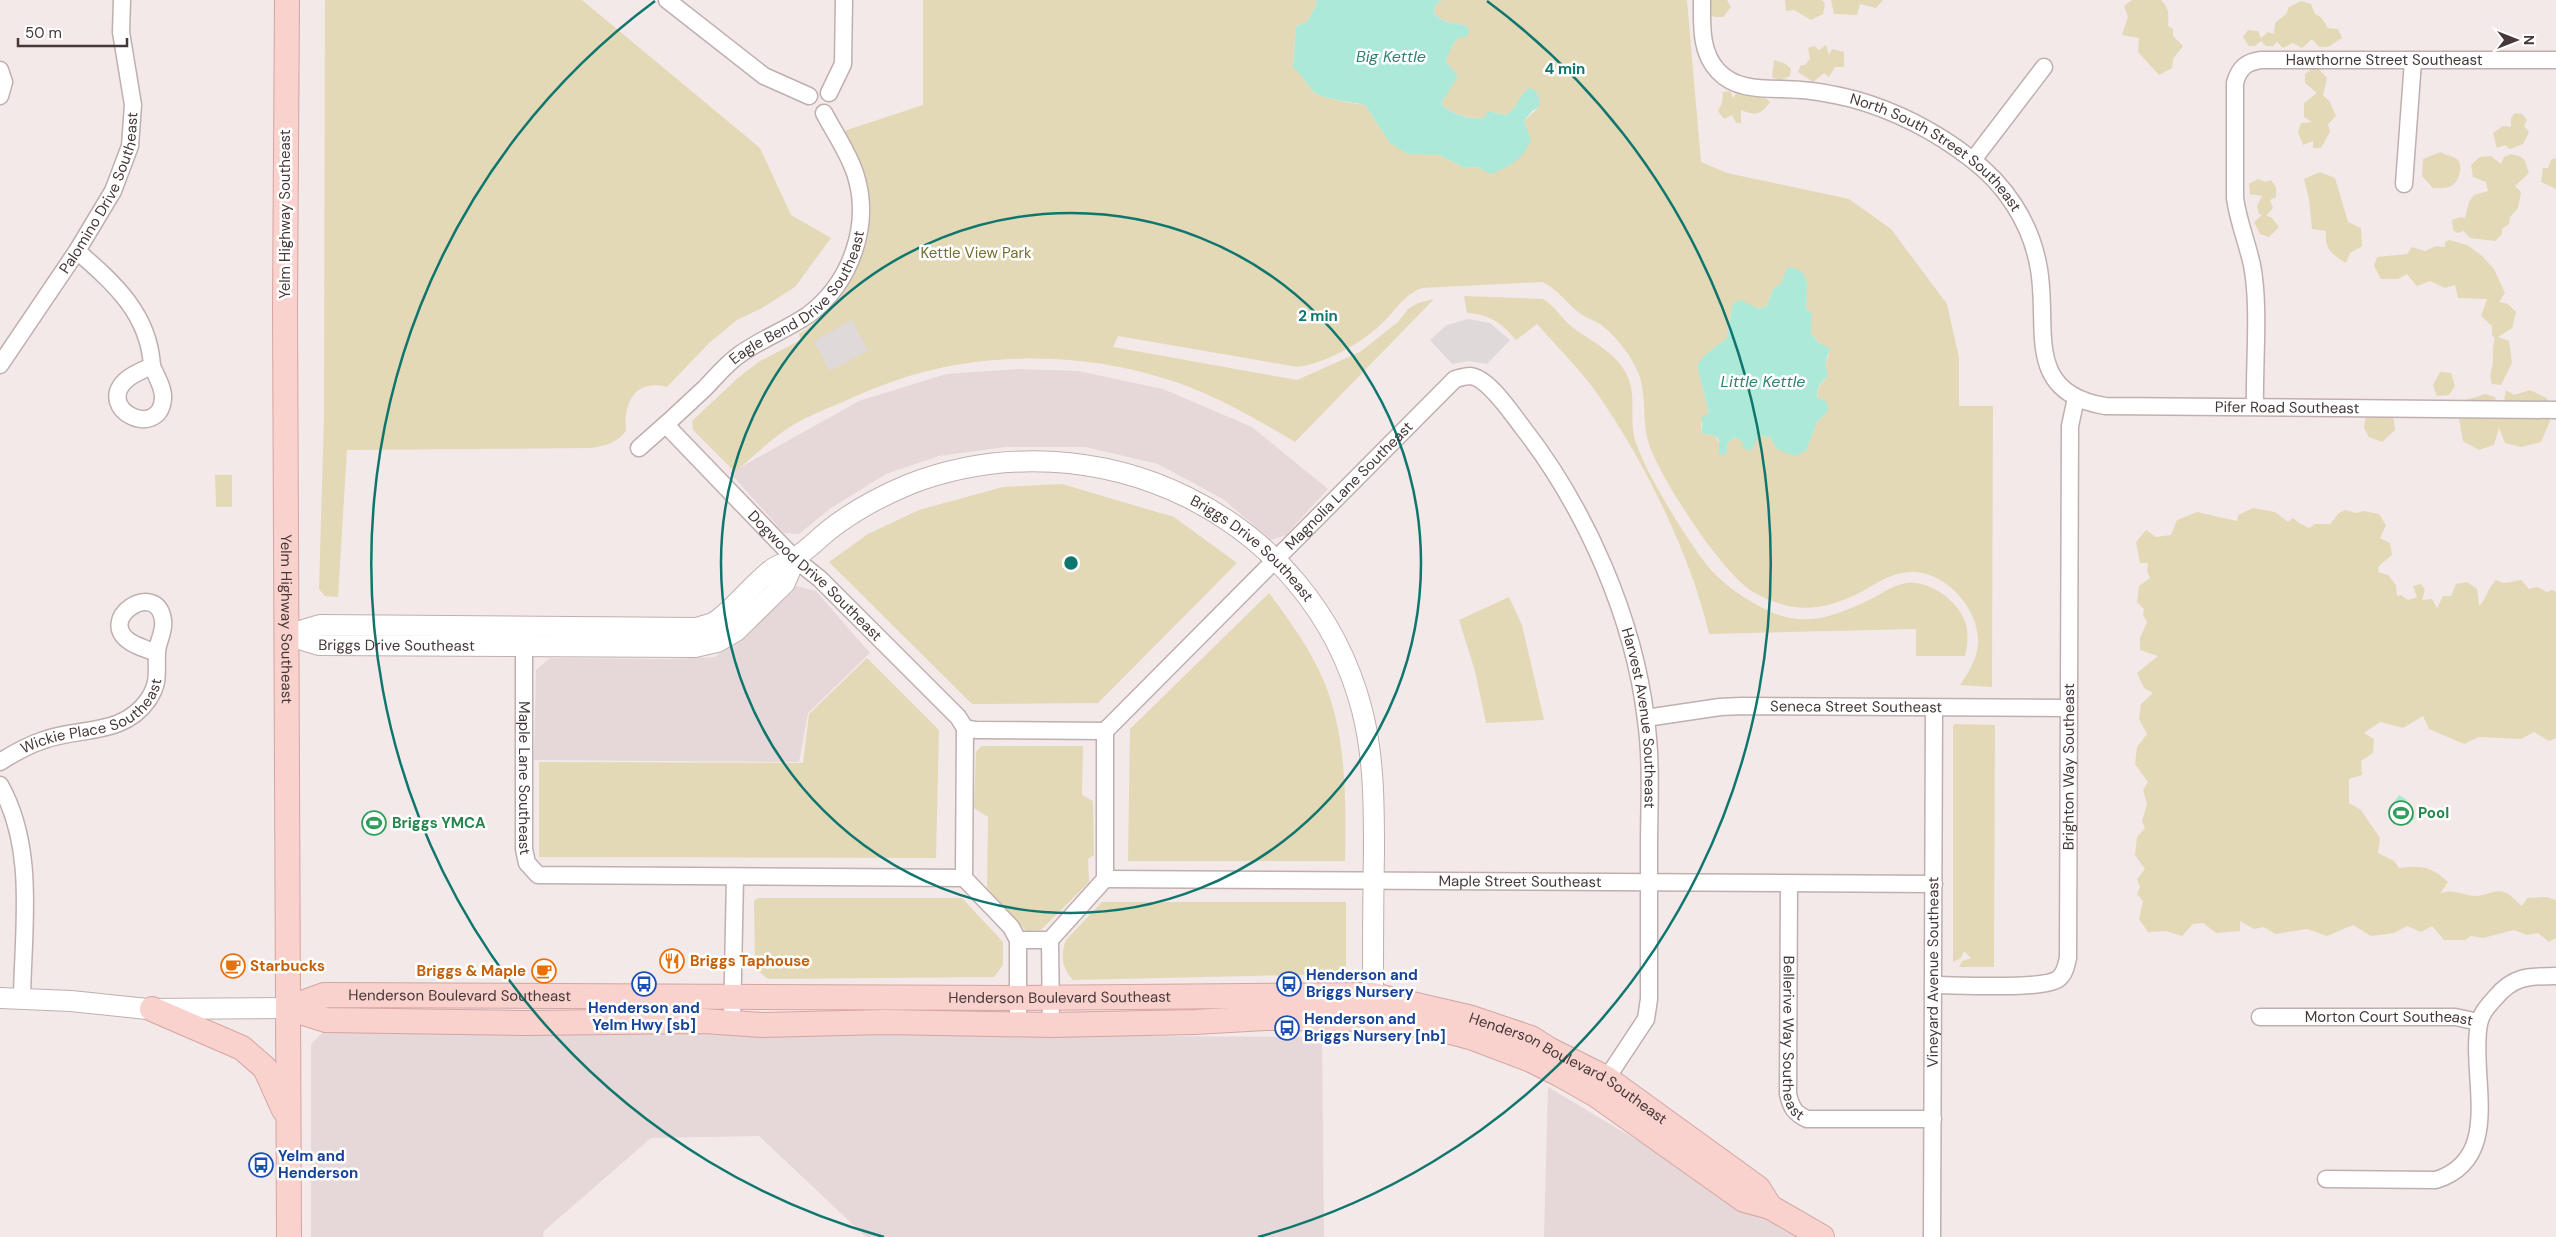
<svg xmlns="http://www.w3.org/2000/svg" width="2556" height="1237" viewBox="0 0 2556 1237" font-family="'DM Sans',sans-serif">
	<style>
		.residential { fill: #e6d8d8 }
		.green { fill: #e3d9b6; fill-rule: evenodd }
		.parking { fill: #dfd9d9 }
		.water { fill: #ace9d9 }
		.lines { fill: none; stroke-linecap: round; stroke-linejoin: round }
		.minor-casing { stroke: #c0afaf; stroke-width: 19 }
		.tertiary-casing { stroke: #c0afaf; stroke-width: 22 }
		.secondary-casing { stroke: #d4a5a2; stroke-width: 26 }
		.minor { stroke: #fff; stroke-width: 16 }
		.tertiary { stroke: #fff; stroke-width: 20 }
		.secondary { stroke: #f9d1cd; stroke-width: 24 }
		.ring { fill: none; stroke: #0f766e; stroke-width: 2.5 }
		.labels { text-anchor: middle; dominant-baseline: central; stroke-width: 5; stroke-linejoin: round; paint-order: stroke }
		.street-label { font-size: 15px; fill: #463839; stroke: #fff }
		.park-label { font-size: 15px; fill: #726f31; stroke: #fff }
		.leisure-label { font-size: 15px; font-weight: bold; fill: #27864d; stroke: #fff; text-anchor: start }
		.food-label { font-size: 15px; font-weight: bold; fill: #c56008; stroke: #fff; text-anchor: start }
		.transit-label { font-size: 15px; font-weight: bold; fill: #164399; stroke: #fff; text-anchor: start }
		.water-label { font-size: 16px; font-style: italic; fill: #31826e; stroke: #fff }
		.centre { fill: #0f766e; stroke: #fff; stroke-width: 2.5 }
		.ring-label { font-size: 15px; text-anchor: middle; font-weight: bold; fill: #0f766e; stroke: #fff; stroke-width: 5; stroke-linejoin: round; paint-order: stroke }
	</style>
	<rect width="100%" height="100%" fill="#f3e9e9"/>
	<g class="residential">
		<path d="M1018,369L1078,371L1163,389L1252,427L1328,489L1286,535L1271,540L1223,499L1158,464L1085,447H1005L939,456L886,474L831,508L799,534L784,533L730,473L859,401L946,374Z"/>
		<path d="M797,586L816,591L870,653L808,713L799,762L534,760L536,670L550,658L670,659L715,657L760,622Z"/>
		<path d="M324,1031L1322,1037L1324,1237H866L759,1136L651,1138L544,1231L543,1237H311V1044Z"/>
		<path d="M1548,1087L1799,1237H1544Z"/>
	</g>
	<g class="green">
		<path d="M325,0H582L760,148L791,215L831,238L795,287L762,308L737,320L709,343L667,387C635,378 623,403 626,431C617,443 606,445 592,448L347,450L338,597L325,596L319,589L324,415Z"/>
		<path d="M923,0H1316L1317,3L1307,22L1296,26L1293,66C1301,74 1306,83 1313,91C1320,99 1352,103 1365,105L1390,143L1439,155L1465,168L1477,167L1491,173L1527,129L1524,121L1539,107L1522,94L1517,108L1506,115L1489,111L1485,118C1469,120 1453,114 1441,104L1449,90L1451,68L1446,62L1449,51L1467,26L1444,21L1434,14L1435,5L1442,0H1687L1701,162L1727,173L1849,199L1891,229L1947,304L1959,358V406H1993L1992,687L1960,685C1968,673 1977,660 1978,644C1980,611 1948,573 1914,572C1892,571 1877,584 1859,593C1822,612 1791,613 1755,593C1724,577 1660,478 1649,444C1641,420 1648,394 1637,370C1630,354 1614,334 1600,324C1592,319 1583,317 1577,311C1563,299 1559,291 1543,282L1422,288C1401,296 1394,314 1377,328C1356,346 1325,363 1298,367L1118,336L1113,347L1297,380L1360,352L1398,322L1408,309L1418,303L1434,299L1295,442C1253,417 1212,393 1166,379C1091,355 1004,352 927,371C899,378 871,389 845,401C823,410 800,419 781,433C765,445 750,459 735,472L693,430L692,421L739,377L760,361L801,340L799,334C850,306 884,234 865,176C860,161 851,146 844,131L923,105ZM1781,285L1806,298V309L1811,313V333L1829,354L1825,364L1828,376C1812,391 1817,397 1824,415L1817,422L1806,451L1777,449L1770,437L1759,436L1743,441L1734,437L1728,443L1726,454L1715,436L1702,433L1701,423L1709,413L1697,366L1727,338L1731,313L1741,301L1759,309L1767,306L1774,287Z"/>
		<path d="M1710,0H1727L1731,7L1723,17H1714L1708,13Z"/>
		<path d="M1785,0H1822L1825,4L1823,14L1811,20L1794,10L1786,11Z"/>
		<path d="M1831,0H1883L1876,8L1860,4L1857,15L1834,14Z"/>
		<path d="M2132,0H2161C2169,7 2169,15 2168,26L2173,29V36L2183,46L2173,59L2172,68L2159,75L2138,52L2139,38L2122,35L2128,17L2124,6Z"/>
		<path d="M2301,1L2311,4L2315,14L2321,17L2328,28L2338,29L2342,38L2328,47H2319L2312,39L2302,48L2293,43L2283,48L2277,42L2273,46H2266L2261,41L2255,46H2249L2243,37L2248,30L2258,31L2261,38L2268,32L2274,34L2275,23L2286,14L2289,7Z"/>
		<path d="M1826,45L1829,55L1832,49L1844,52V67H1835L1829,77L1824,73L1813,82L1798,72L1801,65H1805L1810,59L1808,48L1814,46L1819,50Z"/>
		<path d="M1774,60L1786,64L1791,69L1790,76L1780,81L1772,77Z"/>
		<path d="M2316,66L2327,78L2323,95L2330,102L2336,116L2328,124L2330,132L2321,148H2313V141L2303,145L2298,132L2301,123L2312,122L2304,117V103L2317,93L2305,83V74Z"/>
		<path d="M1739,90L1764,96L1770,102C1761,115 1755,116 1741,110V123H1736L1732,115L1724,119L1718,111L1722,103L1723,92L1730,91L1733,98Z"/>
		<path d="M2515,113L2522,114L2527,120L2524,126L2529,132L2523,144L2510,149L2505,145L2497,148L2493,133L2503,126L2511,127V118Z"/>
		<path d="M2440,152C2445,155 2454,156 2458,160C2463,167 2459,180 2453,185C2447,189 2440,188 2433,188L2422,176L2423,159Z"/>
		<path d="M2511,154C2528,158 2524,160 2529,173L2515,186L2521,192L2518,208L2510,217L2509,224L2502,229V234L2495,241L2470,238L2464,231L2457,233L2453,230L2452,220L2460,217L2465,218L2469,202L2474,195L2488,191L2486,182L2473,177L2471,165L2480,157L2491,156L2501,164L2504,157Z"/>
		<path d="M2556,158V189L2541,182L2543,168H2548L2551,160Z"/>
		<path d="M2320,172L2335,178L2348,222L2361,228L2362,246L2350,253L2346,263C2332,255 2324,248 2326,231L2312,229L2309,199L2304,179Z"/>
		<path d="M2258,179L2265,182L2271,180L2276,187V197L2270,200L2273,208L2266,216L2271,217L2279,227L2269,237L2260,234L2254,222L2262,215L2259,214L2257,206L2262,196L2250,194L2249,184Z"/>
		<path d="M2449,240L2467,245L2481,255L2494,269L2505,293L2499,302L2508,304L2516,312L2512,328L2498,337L2509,341L2512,363L2501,385L2492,384C2488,373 2493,370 2493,359C2493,351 2492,347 2495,339L2492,335V326L2481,316L2487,299L2458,298L2455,285L2445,288L2430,281L2417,286L2407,274L2398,279H2381L2374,266L2377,257L2407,254L2412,247L2425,251L2436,246L2445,247V242Z"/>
		<path d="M1464,296L1543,299C1555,306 1561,318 1572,327C1592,342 1614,351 1626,373C1638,395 1628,421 1636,443C1648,477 1684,535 1706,564C1719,581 1740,596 1759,606C1801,630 1832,618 1873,598C1884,592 1894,585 1907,583C1928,580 1956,599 1964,619C1969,630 1968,644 1965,656H1916V629L1709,634C1692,558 1645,463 1601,399C1583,372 1558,348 1537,324L1516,340C1501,323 1490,314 1467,313Z"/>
		<path d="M2440,372L2451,373L2455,386L2449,395L2437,396L2433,385Z"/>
		<path d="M2506,390L2514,395L2530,390L2547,398L2550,421L2541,442L2521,447L2505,443L2499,428L2494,445L2479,450L2463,441L2459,419L2463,401L2485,394L2495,397L2501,416Z"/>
		<path d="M2393,414L2395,430L2382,442L2369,437L2364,428L2366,415Z"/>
		<path d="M215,475H232V507H216Z"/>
		<path d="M1062,484L1174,517L1237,563L1098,703L972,704L829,562L868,534L919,510L1003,487Z"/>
		<path d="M2253,508L2275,512L2288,522L2293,518L2299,523L2309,528L2315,524H2330L2339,513L2345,510L2356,513L2364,511L2379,514L2386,525L2380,538L2390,543L2392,555L2379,566L2378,572L2388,575L2396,585L2397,596L2401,595L2408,600L2417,597L2413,586L2421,584L2425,590L2422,600L2432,599L2437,608L2443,596H2451L2456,584L2467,582L2477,589L2479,606C2487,599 2486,590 2496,580L2504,583L2521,580L2529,589L2537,587L2547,592L2552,590L2556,592V738L2549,741L2534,732L2521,739L2479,737L2464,744L2429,729L2423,716L2403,728L2380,722L2364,733L2374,739L2373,753L2361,761L2362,775L2349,779V803L2361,810L2380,838L2378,853L2394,861L2399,868C2421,865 2431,866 2448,882L2440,894C2450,888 2463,895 2474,896C2484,897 2493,889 2504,892C2510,894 2517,902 2522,906L2527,898L2547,897L2556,900V938L2549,942L2538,933L2527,935L2514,930L2483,938L2471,936L2465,940H2444L2432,926L2421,932L2407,926L2394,933L2371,936L2353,925L2327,936L2307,929L2275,934L2264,927L2254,929L2240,921V931L2216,933L2203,923L2193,924L2182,936L2166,931L2148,932L2139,919L2143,901L2137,894L2140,887L2137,879L2145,869L2135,855L2137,837L2145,828L2142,821L2147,804L2143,790L2148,782L2135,764L2137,747L2147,734L2139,719L2141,704L2153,693L2144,688L2137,673L2158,656L2140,650V638L2147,622L2143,615L2144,609L2137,602L2139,586L2150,578L2147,571L2148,563H2140L2136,542L2146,530L2156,537L2171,535L2177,520L2197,512L2237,521L2238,515Z"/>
		<path d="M1269,593C1290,621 1311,650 1325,684C1347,739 1346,802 1345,861H1128L1130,729Z"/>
		<path d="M1509,597L1522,625L1544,720L1486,723L1475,671L1459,620Z"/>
		<path d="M867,658L939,730L936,858L539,857V762L803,763L809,714Z"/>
		<path d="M1955,724L1995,725L1994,967H1959L1962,961L1971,958L1964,951L1961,958L1953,962V726Z"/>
		<path d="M981,746H1083L1082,795L1093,801L1094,855L1088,859L1089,882L1041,930L1026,931L987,888L988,817L974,808L976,752Z"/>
		<path d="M758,898H962L1003,942V965L994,977L768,979L755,968L754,901Z"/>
		<path d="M1102,902H1346V967L1340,974L1073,980C1062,968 1060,956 1066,940Z"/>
	</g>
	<g class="parking">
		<path d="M1468,319L1490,323L1510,340L1487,364L1469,361L1452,364L1430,340L1447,325Z"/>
		<path d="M852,320L868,351L830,371L814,341Z"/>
	</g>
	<g class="water">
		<path d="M1316,0H1442L1435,5L1434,14L1444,21L1467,26L1469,31L1467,37H1460C1452,44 1449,52 1446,62L1458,76L1441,104C1452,114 1469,120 1484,118L1488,111L1506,115C1521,105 1516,98 1529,88L1536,91L1539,98V107L1532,111L1524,121L1531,140C1522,160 1511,166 1491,174L1477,167L1465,168L1439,155L1408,154L1390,143L1365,105C1352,102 1320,99 1313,91C1306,83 1301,74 1293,67L1296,26L1307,22L1317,3Z"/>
		<path d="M1787,268H1795L1803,273L1807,283L1806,309L1812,313L1811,333L1819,343L1830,348L1825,364L1828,376C1820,383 1817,387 1817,397L1827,402L1828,411L1817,422L1806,451L1795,456L1777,449L1770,437L1759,436L1751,451L1743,448L1742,441L1734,437L1728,443L1726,454L1719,455V440L1715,436L1702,433V417L1709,413L1697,366L1704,356L1727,338L1733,303L1741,300L1759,309L1767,306L1774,287L1781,284Z"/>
		<path d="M2399,795L2407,800L2406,808L2415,818L2408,825H2405L2388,810Z"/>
	</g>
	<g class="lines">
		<g class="minor-casing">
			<g id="minor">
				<path d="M667,0L764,76L809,96"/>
				<path id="s1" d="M1702,0C1702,25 1700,52 1718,71C1739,94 1774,87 1801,90C1818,91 1836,95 1853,99C1896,111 1935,131 1970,158C2005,184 2030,222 2038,264C2051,323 2020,392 2105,406L2556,410"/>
				<path d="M0,70L4,82L0,96"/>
				<path d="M829,93L843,64L844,0"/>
				<path d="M1973,160L2044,67"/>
				<path d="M2404,184L2413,61"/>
				<path d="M77,251C114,283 149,314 152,366"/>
				<path id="s2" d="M0,365L77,251L113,191L130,146L133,105L121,32L122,0"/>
				<path d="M152,366C156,376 164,388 163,399C159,440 96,410 125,381C132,374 143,370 152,366Z"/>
				<path id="s3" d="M2255,406C2254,363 2260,306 2252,265C2247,242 2238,221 2235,198V83C2239,68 2246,62 2261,60H2556"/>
				<path id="s4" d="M666,425L795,559L820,579L958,717L965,728"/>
				<path id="s5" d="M639,448C661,429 683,409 704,389C715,378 726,364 739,355C761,339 786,330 808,315C851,283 872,224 855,173C848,152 834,132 824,113"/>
				<path id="s6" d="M524,634V849L527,863L538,875L964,878"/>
				<path id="s7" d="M1646,718L1720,707L1742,706L2069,708"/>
				<path d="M965,728L964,878L1011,927L1018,940V1025"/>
				<path d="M965,728L976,730L1105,731"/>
				<path id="s8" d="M1105,731L1455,379C1460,378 1465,376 1470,376C1488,377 1512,414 1523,428C1586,509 1634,618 1646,720C1652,763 1649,806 1649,848C1649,899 1649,949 1649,999L1646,1019L1601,1087"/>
				<path id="s9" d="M0,762C14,753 28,745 44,740C80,727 123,736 148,700C160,682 156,673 157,653C157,642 165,632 163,620C157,578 93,620 132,643C139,647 149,650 156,653"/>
				<path d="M0,785C36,849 23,927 22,998"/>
				<path id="s10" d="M1105,879L1934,884"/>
				<path id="s11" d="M1789,884L1788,1094C1791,1107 1794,1113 1807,1119H1933"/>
				<path d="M1018,940H1050L1105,879V731"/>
				<path d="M1050,940L1051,1025"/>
				<path id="s12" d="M1934,985C1957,985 2043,990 2058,979C2065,974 2066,966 2068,958L2070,426L2076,398"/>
				<path id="s13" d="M2260,1017H2455L2479,1022"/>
				<path d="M732,1023L735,878"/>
				<path d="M2326,1179L2436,1180C2505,1158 2469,1076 2479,1024C2481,1013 2488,1006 2495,998C2513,976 2529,976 2556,976"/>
				<path id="s14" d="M1932,1237L1934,708"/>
			</g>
		</g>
		<g class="tertiary-casing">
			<g id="tertiary">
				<path id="s15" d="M286,635L320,625L696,628L713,623L719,619C738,604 752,585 771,570C778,564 788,563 795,558C807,550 818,539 829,530C853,511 881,496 910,484C1096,413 1311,514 1362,710C1374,757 1374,804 1374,852C1373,900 1373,947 1373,995L1371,1009"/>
				<path id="s16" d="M286,635L319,645L695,647L717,642L736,631L785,583L795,559"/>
				<path d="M0,998L71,1001L147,1009L288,1008"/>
			</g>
		</g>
		<g class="secondary-casing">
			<g id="secondary">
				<path id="s17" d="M287,0L285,306L289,1237"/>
				<path d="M288,1008L326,1020L524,1023L704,1021L761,1025L885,1022L1051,1025L1195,1022L1265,1018L1382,1019L1443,1030L1473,1038L1531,1060L1559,1074L1596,1095L1744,1200L1770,1207L1822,1237"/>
				<path id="s18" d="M288,1008L324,995L1017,998L1373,995L1472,1018L1531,1038L1550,1050L1606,1078L1758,1188L1770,1207"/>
				<path d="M152,1009L242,1048L265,1068L284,1110"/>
			</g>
		</g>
		<use href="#minor" class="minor"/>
		<use href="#tertiary" class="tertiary"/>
		<use href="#secondary" class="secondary"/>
	</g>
	<g class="ring">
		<circle cx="1071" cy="563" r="350"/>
		<path d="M884 1237A699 699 0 0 1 655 1M1487 1A699 699 0 0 1 1258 1237"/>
	</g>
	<defs>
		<g id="stadium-ring" transform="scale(1.25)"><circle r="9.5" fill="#fff" stroke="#2e9e5b" stroke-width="1.5"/><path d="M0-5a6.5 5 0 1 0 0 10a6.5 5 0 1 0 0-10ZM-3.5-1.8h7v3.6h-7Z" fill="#2e9e5b"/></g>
		<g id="restaurant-ring" transform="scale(1.25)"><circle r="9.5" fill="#fff" stroke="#e8710a" stroke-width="1.5"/><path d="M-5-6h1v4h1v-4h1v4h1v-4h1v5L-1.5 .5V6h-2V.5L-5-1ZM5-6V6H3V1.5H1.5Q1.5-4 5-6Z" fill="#e8710a"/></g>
		<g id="cafe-ring" transform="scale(1.25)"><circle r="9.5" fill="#fff" stroke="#e8710a" stroke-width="1.5"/><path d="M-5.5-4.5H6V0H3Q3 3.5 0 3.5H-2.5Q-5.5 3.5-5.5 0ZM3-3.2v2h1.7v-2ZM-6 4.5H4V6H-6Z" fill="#e8710a"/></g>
		<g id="bus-ring" transform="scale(1.25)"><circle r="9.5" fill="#fff" stroke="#1a4fb4" stroke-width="1.5"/><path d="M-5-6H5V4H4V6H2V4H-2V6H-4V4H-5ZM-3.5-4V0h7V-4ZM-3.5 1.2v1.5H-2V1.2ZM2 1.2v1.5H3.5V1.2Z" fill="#1a4fb4"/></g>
	</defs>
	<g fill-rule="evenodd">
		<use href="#stadium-ring" x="2401" y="813"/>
		<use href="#stadium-ring" x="374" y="823"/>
		<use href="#restaurant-ring" x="672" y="961"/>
		<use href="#cafe-ring" x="233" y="966"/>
		<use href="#cafe-ring" x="544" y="971"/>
		<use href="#bus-ring" x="644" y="984"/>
		<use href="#bus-ring" x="1289" y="984"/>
		<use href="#bus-ring" x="1287" y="1028"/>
		<use href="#bus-ring" x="261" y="1165"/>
	</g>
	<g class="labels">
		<g class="street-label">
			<text stroke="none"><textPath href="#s3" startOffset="486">Hawthorne Street Southeast</textPath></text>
			<text stroke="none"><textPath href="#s1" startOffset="315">North South Street Southeast</textPath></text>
			<text stroke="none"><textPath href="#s2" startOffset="201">Palomino Drive Southeast</textPath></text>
			<text transform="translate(285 214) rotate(-90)">Yelm Highway Southeast</text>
			<text stroke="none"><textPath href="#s5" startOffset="222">Eagle Bend Drive Southeast</textPath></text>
			<text stroke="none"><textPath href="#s1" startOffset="834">Pifer Road Southeast</textPath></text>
			<text stroke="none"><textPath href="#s8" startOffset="346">Magnolia Lane Southeast</textPath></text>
			<text stroke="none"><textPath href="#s15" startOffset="1041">Briggs Drive Southeast</textPath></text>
			<text stroke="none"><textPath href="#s4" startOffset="212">Dogwood Drive Southeast</textPath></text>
			<text stroke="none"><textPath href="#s17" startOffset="619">Yelm Highway Southeast</textPath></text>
			<text stroke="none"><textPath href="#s16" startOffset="112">Briggs Drive Southeast</textPath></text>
			<text stroke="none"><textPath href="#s7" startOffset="211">Seneca Street Southeast</textPath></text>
			<text stroke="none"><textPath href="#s9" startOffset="106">Wickie Place Southeast</textPath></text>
			<text stroke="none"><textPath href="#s8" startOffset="905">Harvest Avenue Southeast</textPath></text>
			<text stroke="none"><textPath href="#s12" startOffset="340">Brighton Way Southeast</textPath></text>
			<text stroke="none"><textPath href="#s6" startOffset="144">Maple Lane Southeast</textPath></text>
			<text stroke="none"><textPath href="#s10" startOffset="415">Maple Street Southeast</textPath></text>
			<text stroke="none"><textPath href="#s14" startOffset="265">Vineyard Avenue Southeast</textPath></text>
			<text stroke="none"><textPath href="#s18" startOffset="174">Henderson Boulevard Southeast</textPath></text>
			<text stroke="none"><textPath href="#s18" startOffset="774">Henderson Boulevard Southeast</textPath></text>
			<text stroke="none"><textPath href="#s13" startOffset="129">Morton Court Southeast</textPath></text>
			<text stroke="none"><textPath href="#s11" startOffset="155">Bellerive Way Southeast</textPath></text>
			<text stroke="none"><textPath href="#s18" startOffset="1298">Henderson Boulevard Southeast</textPath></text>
		</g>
		<g class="park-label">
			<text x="976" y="253">Kettle View Park</text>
		</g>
		<g class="leisure-label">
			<text x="2418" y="813">Pool</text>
			<text x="392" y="823">Briggs YMCA</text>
		</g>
		<g class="food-label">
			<text x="690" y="961">Briggs Taphouse</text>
			<text x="250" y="966">Starbucks</text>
			<text x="526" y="971" text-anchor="end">Briggs &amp; Maple</text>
		</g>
		<g class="transit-label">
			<text x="1306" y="975">Henderson and<tspan x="1306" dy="17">Briggs Nursery</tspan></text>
			<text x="644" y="1008" text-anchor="middle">Henderson and<tspan x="644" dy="17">Yelm Hwy [sb]</tspan></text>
			<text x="1304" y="1019">Henderson and<tspan x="1304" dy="17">Briggs Nursery [nb]</tspan></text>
			<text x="278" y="1156">Yelm and<tspan x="278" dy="17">Henderson</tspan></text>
		</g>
		<g class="water-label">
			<text x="1391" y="56">Big Kettle</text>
			<text x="1763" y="381">Little Kettle</text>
		</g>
	</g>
	<circle cx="1071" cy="563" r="8" class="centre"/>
	<g class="ring-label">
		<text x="1565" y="74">4 min</text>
		<text x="1318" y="321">2 min</text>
	</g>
	<g transform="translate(2516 40) rotate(90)" stroke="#ffffff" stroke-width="4" paint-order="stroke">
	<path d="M0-4L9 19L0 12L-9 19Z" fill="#463839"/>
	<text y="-8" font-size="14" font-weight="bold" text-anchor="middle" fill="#463839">N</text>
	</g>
	<path d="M18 38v8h109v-8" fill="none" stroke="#463839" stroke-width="2.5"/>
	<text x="25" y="38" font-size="15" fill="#463839" stroke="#ffffff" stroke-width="4" paint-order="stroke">50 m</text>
</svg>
